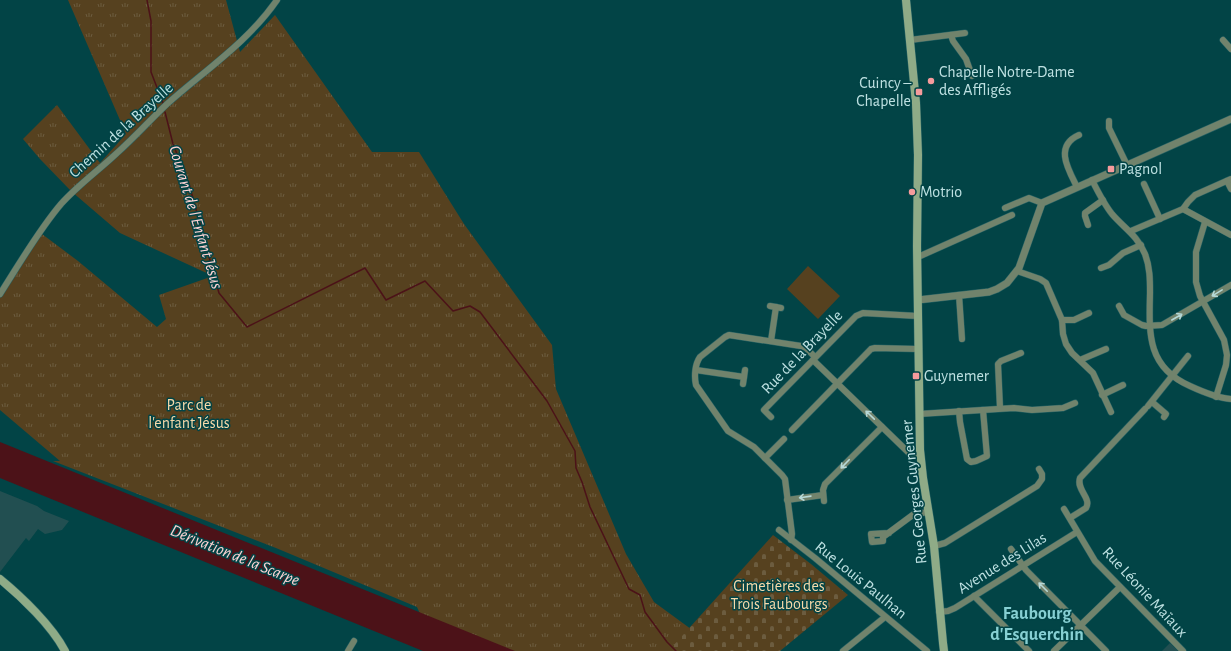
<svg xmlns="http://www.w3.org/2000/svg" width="1231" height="651" viewBox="0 0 1231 651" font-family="'Alegreya Sans',sans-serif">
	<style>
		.built { fill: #224f51 }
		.grass { fill: url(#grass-tufts) }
		.cemetery { fill: url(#cemetery-stones) }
		.pitch { fill: #56411f }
		.water { fill: #4c1218 }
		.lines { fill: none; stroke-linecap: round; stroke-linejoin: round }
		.stream { stroke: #4c1218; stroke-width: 1.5 }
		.minor-casing { stroke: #286365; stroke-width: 7 }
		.tertiary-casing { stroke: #286365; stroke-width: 8 }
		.secondary-casing { stroke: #286365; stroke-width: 9 }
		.minor { stroke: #71836c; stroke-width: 6 }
		.tertiary { stroke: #71836c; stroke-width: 7 }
		.secondary { stroke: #8fab87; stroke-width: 8 }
		.oneway { stroke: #b6d8d6 }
		.poi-dot { fill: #f59b9c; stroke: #024446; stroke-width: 1.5 }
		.labels { text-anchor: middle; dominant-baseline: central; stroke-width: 3; stroke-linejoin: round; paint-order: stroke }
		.poi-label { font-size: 16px; fill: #bee1e2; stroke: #024446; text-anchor: start }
		.street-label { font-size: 16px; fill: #bee1e2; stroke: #024446 }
		.park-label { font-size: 16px; fill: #f7d9a9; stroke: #024446 }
		.water-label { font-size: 17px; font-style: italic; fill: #fed4d4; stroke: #024446 }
		.quarter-label { font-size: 18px; font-weight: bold; fill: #87d0d3; stroke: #024446 }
	</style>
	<defs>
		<pattern id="grass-tufts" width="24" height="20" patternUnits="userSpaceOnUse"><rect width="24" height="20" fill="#56411f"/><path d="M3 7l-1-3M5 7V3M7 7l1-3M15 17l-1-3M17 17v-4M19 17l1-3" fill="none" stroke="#6c5c3f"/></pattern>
		<pattern id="cemetery-stones" width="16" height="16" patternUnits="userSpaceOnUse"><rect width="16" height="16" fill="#56411f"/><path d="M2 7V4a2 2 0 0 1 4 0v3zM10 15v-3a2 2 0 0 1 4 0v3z" fill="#6c5c3f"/></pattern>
	</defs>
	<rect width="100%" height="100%" fill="#024446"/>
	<g class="built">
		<path d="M0,491L37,506L44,511L69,521L62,530L45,534L38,529L29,541L26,538L0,572Z"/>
		<path d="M1170,643L1178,651H1162Z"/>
	</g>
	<path class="grass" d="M68,0H226L240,52L275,15L372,152H419L464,224L552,345L556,389L626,554L654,602L721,651H443L435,648L417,607L276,548L53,461H60L0,410V297L42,234L78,261L157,327L166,319L159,295L213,276L120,233L71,191L40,159L23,139L57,105L100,163L126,134Z"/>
	<path class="cemetery" d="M773,535L811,564L848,595L780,651H678L673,646Z"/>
	<path class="pitch" d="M808,266L840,296L818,319L787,289Z"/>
	<path class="water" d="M0,442L515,651H423L0,478Z"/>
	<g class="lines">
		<g class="stream">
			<path d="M147,0L151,21V72L163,103"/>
			<path d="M165,112L173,144L189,184L219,293L247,327L365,268L386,300L425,281L453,311L470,306L480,312L547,401L575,451L576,468L582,482L590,507L629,589L640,595L645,612L667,642L676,651"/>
		</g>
		<g class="minor-casing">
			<g id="minor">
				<path d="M951,35L953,41L966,59L972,76"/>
				<path d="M910,40L965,33"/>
				<path d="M1223,40L1231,49"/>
				<path d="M1109,121V128L1127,165"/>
				<path d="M1092,180C1098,192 1104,204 1112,214C1125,229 1137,235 1145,254C1150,267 1150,280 1150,293C1149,334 1147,367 1190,386C1203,392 1217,398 1231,399"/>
				<path d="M1227,181L1231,189"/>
				<path d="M1144,184L1160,219"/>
				<path d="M1077,187C1068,169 1054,146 1079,135"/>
				<path d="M1005,208L1029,198L1042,203"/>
				<path d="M1183,209L1231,235"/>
				<path d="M1205,222L1196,252V282L1200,296L1224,340L1227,355L1226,365L1216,397"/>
				<path d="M1088,225L1085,216V213L1103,200"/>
				<path d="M1131,231L1183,209L1188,202L1195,195L1231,179"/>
				<path d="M918,257L1012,215"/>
				<path d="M1101,268L1109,265L1123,253L1141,245"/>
				<path d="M1017,271L1040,279L1046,283L1062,320L1063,334L1066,344L1072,353L1093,373L1111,412"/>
				<path d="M0,294C20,263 38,231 61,204C78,185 99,170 117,153C135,137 150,120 167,104C204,71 248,42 277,0"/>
				<path d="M959,295L962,339"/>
				<path d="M770,306L781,308"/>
				<path d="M1119,306L1124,315L1142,325L1146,326L1162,325L1231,285"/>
				<path d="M1062,320H1074L1089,313"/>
				<path d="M771,341L776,307"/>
				<path d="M813,360L909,453L915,456H921"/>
				<path d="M1080,360L1106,349"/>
				<path d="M696,370L744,377"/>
				<path d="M743,384L745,370"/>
				<path d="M1102,395L1123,385"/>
				<path d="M1152,402L1166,414L1164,417"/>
				<path d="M1148,406L1188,356"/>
				<path d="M1000,408L998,364L1001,361L1021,353"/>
				<path d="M959,411L960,422L967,459L971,462L976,461L987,456L983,410"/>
				<path d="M919,414L1014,408L1032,410L1063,408L1075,403"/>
				<path d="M771,417L764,410L856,316L863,313L918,316"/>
				<path d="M792,430L871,349L875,348L918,349"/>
				<path d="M765,458L784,439"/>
				<path d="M787,500L823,495"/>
				<path d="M824,501L823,490L825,484L882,427"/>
				<path d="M1064,509L1095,561L1183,651"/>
				<path d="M1070,518L1086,508C1092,498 1076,490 1080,478L1145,409"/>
				<path d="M779,530L815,558L927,651"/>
				<path d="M889,533L871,534L872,542L883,541V537L914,514L929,512"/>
				<path d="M791,540L792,534L785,479L782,475L754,447L728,431L696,385C694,376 695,364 700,357L725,337L729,335L801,346L806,348L815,357"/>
				<path d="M934,546L945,543L1037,486L1042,479V474L1039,469"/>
				<path d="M1011,549L1026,570L1106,651"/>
				<path d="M974,596L1029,651"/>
				<path d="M939,612L948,611L955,608L1077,532"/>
				<path d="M348,651L354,641"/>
				<path d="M843,651L885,617"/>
				<path d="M1054,651L1120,587"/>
			</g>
		</g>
		<g class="tertiary-casing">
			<path id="tertiary" d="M918,300L989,292L997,289L1007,283L1019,268L1042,203L1231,119"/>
		</g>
		<g class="secondary-casing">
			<g id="secondary">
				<path d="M906,0L916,103L918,155L917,246L920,450L923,478L934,546L943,643L944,651"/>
				<path d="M0,579C22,597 52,626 65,651"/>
			</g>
		</g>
		<use href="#minor" class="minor"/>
		<use href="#tertiary" class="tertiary"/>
		<use href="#secondary" class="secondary"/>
	</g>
	<defs><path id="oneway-shaft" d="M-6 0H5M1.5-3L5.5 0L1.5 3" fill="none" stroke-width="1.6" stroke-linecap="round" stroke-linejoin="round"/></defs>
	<g class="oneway">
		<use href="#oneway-shaft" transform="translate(1217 293) rotate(149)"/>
		<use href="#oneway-shaft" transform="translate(1177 317) rotate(-30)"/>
		<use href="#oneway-shaft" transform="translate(870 415) rotate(-136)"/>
		<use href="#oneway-shaft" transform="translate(845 464) rotate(134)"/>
		<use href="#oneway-shaft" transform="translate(805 497) rotate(172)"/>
		<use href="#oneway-shaft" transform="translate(1043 587) rotate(-135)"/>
	</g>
	<g class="poi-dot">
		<circle cx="931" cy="81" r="4"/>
		<rect x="915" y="88" width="8" height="8" rx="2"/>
		<rect x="1107" y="165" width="8" height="8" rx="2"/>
		<circle cx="912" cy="192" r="4"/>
		<rect x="912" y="372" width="8" height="8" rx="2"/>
	</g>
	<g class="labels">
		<g class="poi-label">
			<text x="939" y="72">Chapelle Notre-Dame<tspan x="939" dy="18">des Affligés</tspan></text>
			<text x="911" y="83" text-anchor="end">Cuincy –<tspan x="911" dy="18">Chapelle</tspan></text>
			<text x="1119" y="169">Pagnol</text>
			<text x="920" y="192">Motrio</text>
			<text x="924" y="376">Guynemer</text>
		</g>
		<g class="street-label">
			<text transform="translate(121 130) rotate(-42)">Chemin de la Brayelle</text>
			<text transform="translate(802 352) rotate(-46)">Rue de la Brayelle</text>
			<text transform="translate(914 492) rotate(-96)">Rue Georges Guynemer</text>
			<text transform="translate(1002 563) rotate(-32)">Avenue des Lilas</text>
			<text transform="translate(861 580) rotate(39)">Rue Louis Paulhan</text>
			<text transform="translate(1145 592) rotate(47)">Rue Léonie Maïaux</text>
		</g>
		<g class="park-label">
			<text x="189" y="405">Parc de<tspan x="189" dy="18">l'enfant Jésus</tspan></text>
			<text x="779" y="586">Cimetières des<tspan x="779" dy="18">Trois Faubourgs</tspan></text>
		</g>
		<g class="water-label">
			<text transform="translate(196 217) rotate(73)">Courant de l'Enfant Jésus</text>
			<text transform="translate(235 555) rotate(22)">Dérivation de la Scarpe</text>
		</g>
		<g class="quarter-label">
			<text x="1037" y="614">Faubourg<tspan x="1037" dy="21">d'Esquerchin</tspan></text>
		</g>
	</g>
</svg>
